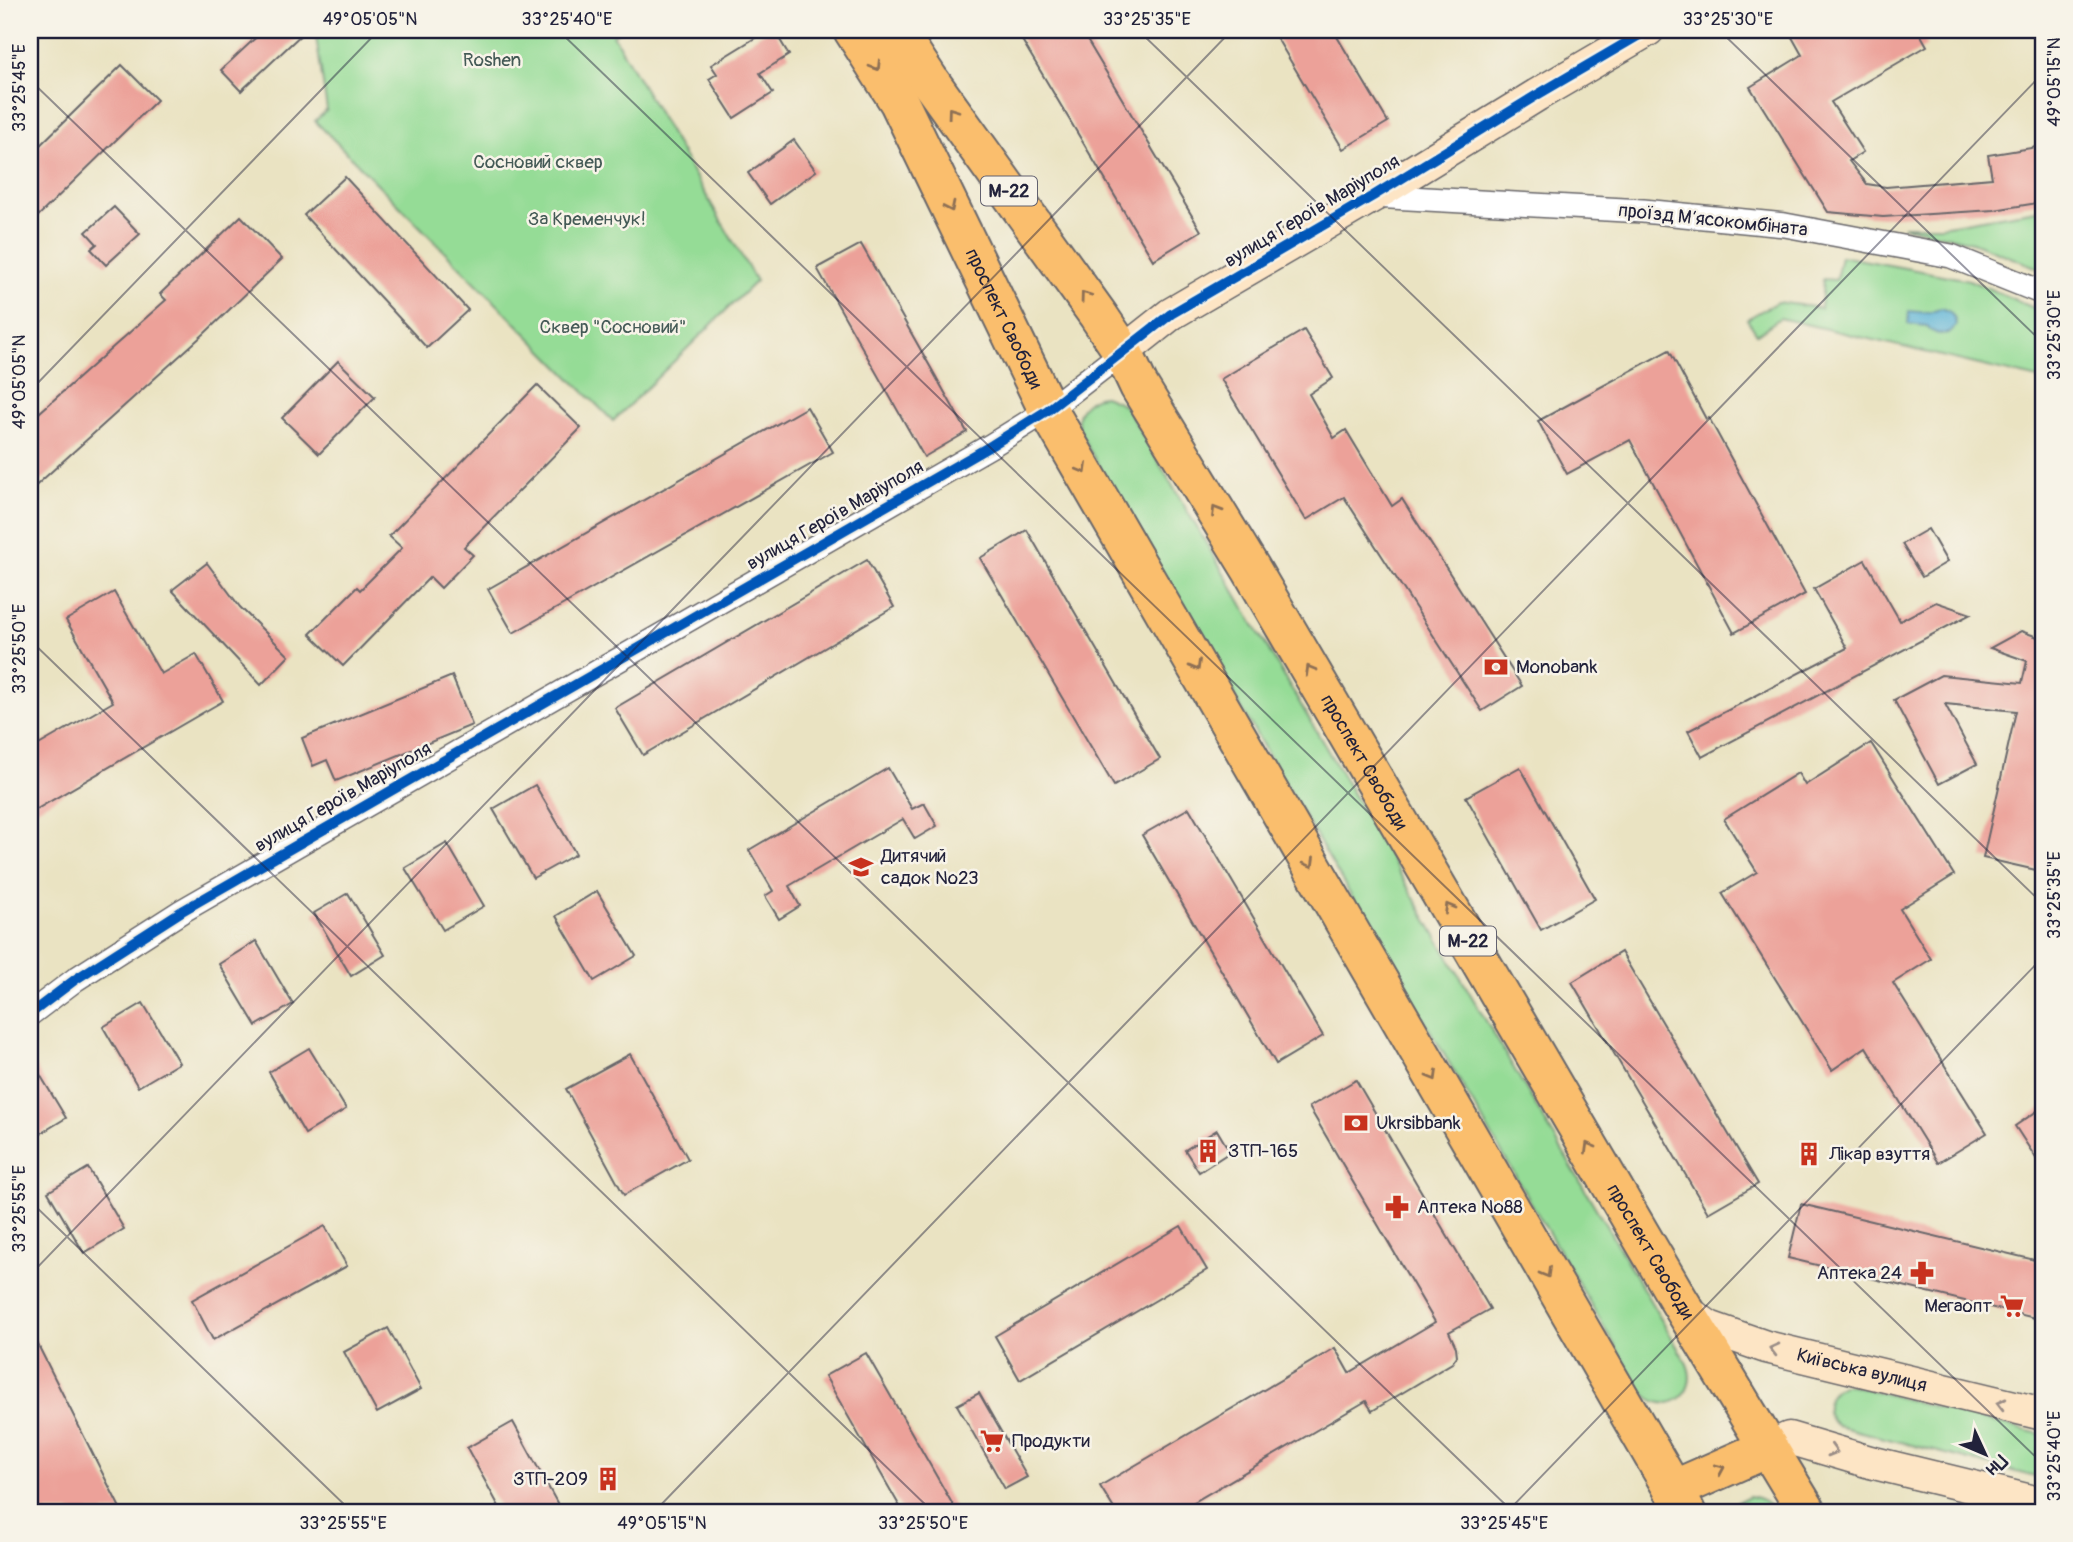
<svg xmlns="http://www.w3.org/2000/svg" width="2073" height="1542" viewBox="0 0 2073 1542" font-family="Pangolin,sans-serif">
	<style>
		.green { fill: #95dc96; stroke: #5c7f68; stroke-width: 2 }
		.water { fill: #58b2d6; stroke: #3d6a88; stroke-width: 2 }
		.building { fill: #eca199 }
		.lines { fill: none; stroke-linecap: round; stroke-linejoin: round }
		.street-casing { stroke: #68666a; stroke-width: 26 }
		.secondary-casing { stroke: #68666a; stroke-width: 35 }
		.highway-casing { stroke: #68666a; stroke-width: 42 }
		.street { stroke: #fff; stroke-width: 23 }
		.secondary { stroke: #fde5c5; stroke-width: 32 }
		.highway { stroke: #fabe6d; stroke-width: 38 }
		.cycleway-casing { stroke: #f7f3e8; stroke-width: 15 }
		.cycleway { stroke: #0057b8; stroke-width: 10 }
		.oneway { stroke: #8e7054 }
		.oneway2 { stroke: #9a8d87 }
		.ticks { fill: none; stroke: #22223b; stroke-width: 2; stroke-opacity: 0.45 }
		.labels { text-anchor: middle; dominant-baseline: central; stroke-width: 5; stroke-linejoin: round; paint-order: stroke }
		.shield { fill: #f7f3e8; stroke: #62616f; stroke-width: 2 }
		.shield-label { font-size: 18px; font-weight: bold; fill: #22223b }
		.park-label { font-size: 19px; fill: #445a56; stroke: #f7f3e8 }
		.street-label { font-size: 19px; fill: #22223b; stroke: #f7f3e8 }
		.poi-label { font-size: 19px; fill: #22223b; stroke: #f7f3e8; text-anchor: start }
		.neatline { fill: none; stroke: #22223b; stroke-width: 2.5 }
		.ticks-label { font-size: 18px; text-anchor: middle; fill: #22223b }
	</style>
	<rect width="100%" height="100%" fill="#f7f3e8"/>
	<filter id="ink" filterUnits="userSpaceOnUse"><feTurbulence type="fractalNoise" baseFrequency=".0143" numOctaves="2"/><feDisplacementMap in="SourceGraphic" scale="14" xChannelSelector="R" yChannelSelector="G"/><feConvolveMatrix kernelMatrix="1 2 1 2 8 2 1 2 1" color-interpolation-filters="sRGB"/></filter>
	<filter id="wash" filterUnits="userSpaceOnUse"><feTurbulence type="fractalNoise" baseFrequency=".00686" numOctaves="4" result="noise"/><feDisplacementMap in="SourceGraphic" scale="28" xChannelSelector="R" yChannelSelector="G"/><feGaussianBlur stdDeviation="1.57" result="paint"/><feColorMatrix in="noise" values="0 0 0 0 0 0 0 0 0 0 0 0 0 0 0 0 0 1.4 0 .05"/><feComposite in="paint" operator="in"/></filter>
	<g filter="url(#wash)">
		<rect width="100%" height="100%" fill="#eae3c2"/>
		<g class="green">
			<path d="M315,30H621L613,35L756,281L613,421L315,121L327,110Z"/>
			<path d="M2043,209V270L1972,242L1903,226H1941Z"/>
			<path d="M1841,256L1969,280L2043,312V380L1780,318L1757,334L1747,319L1777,302L1821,308L1823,279L1836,280Z"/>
			<path d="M1104,396L1121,403L1128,410L1686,1362C1702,1394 1664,1420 1641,1390L1086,444C1083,437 1079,430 1078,422C1076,408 1091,397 1104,396Z"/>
			<path d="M1843,1385H1851L2043,1435V1479L1838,1426C1821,1414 1824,1394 1843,1385Z"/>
			<path d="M1749,1496C1761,1498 1769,1502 1776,1512H1727L1733,1504Z"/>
		</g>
		<path class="water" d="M1942,308C1951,311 1955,316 1956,325C1949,338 1936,337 1927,326L1908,324L1909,311L1929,313Z"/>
		<g id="blocks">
			<g class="building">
				<path d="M264,30H306L241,91L221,70Z"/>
				<path d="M768,30H774L789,55L760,73L773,93L734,118L709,79L717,74L711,65Z"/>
				<path d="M1016,30H1081L1201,231L1153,260Z"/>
				<path d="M1272,30H1333L1388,122L1343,149Z"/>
				<path d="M1788,30H1918L1927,46L1831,102L1863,152L1849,161L1867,184L1886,187L1992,178L1988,155L2043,146V202L1994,210L1883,217L1828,212L1750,87L1802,55Z"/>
				<path d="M122,65L157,100L30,224V155Z"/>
				<path d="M794,140L816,171L770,204L748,173Z"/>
				<path d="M345,177L468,310L427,348L304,215Z"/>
				<path d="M114,207L140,234L106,265L91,249L97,244L86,232Z"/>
				<path d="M241,216L282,259L205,333L30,491V421L166,300L160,294Z"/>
				<path d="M861,244L967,432L924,457L817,268Z"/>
				<path d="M1304,330L1333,378L1309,394L1334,438L1346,430L1392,506L1402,499L1522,686L1482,711L1344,497L1306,520L1221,379Z"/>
				<path d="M1669,350L1706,419L1709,418L1805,594L1734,633L1630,440L1567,474L1538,421Z"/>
				<path d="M338,361L375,397L319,454L282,418Z"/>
				<path d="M537,385L581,428L464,547L473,555L441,588L430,577L343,666L310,634L357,587L360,590L402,548L389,536Z"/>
				<path d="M807,407L833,452L513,633L488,589Z"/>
				<path d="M1928,529L1947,562L1922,577L1902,544Z"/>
				<path d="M1027,530L1160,759L1114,786L980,558Z"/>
				<path d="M867,560L894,607L643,755L615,708Z"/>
				<path d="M1865,560L1900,621L1936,602L1971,614L1702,757L1688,731L1847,648L1814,589Z"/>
				<path d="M207,563L240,607L289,656L261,685L172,590Z"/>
				<path d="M114,592L161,674L196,654L223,701L30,813V750L113,702L66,620Z"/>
				<path d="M2021,631L2043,639V667L2041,666L2035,723L2043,724V835L2036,870L1983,858L2016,711L1945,704L1977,764L1939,784L1894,700L1941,675L2022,683L2027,661L1990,648Z"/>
				<path d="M452,676L472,725L336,781L327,760L313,766L302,738Z"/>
				<path d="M1871,743L1954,875L1900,909L1931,959L1893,983L1987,1133L1938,1163L1866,1047L1832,1070L1722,893L1757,872L1724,819L1798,773L1805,785Z"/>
				<path d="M1520,767L1595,899L1541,930L1466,797Z"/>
				<path d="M888,768L912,809L924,803L937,826L915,839L903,819L789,886L800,906L779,919L765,896L773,891L749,850Z"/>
				<path d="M535,785L576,854L533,878L493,809Z"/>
				<path d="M1189,808L1323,1036L1276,1064L1142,835Z"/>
				<path d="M447,843L484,906L443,930L405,868Z"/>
				<path d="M597,891L636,956L594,981L556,916Z"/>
				<path d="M348,893L385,955L351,976L314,913Z"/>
				<path d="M256,941L293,1004L256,1026L219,964Z"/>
				<path d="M1621,952L1758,1184L1708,1213L1572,982Z"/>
				<path d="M143,1003L179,1063L138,1087L103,1027Z"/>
				<path d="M309,1048L346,1109L305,1134L269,1072Z"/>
				<path d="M630,1054L688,1159L624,1195L566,1089Z"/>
				<path d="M30,1058L66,1118L30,1140Z"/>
				<path d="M1356,1080L1490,1309L1449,1332L1456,1347L1457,1356L1452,1363L1372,1411L1366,1401L1177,1512H1116L1100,1486L1335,1348L1349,1373L1435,1322L1309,1107Z"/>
				<path d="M2043,1107V1169L2015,1126Z"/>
				<path d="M1217,1130L1230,1152L1199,1172L1185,1150Z"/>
				<path d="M88,1168L124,1229L84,1253L48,1192Z"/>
				<path d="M1801,1204L2043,1262V1320L1788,1258Z"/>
				<path d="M325,1226L347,1266L213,1340L192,1300Z"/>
				<path d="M1181,1226L1207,1270L1020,1380L995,1336Z"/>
				<path d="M388,1328L421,1389L377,1413L344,1352Z"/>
				<path d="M30,1329L122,1512H30Z"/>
				<path d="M866,1353L957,1512H903L825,1376Z"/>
				<path d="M979,1393L1027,1477L1005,1489L957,1405Z"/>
				<path d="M513,1422L562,1512H502L467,1448Z"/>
			</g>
		</g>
	</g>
	<g filter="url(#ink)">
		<use href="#blocks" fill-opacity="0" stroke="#68666a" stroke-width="2"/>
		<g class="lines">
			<g class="street-casing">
				<g id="street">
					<path d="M1373,196L1643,211L1785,225L1951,256L2043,293"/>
					<path d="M30,1014L76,979L182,911L992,445L1048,410L1123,352"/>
				</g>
			</g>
			<g class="secondary-casing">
				<g id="secondary">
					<path d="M1123,352L1171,314L1373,196L1537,95L1648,30"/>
					<path id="s1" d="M1686,1311L1709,1327L1766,1347L2043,1414"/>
					<path d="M1768,1448L1789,1438L1870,1462L2043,1504"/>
				</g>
			</g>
			<g class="highway-casing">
				<g id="highway">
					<path id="s2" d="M853,30L899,102L1048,410L1686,1512"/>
					<path id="s3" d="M896,30L929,80L1098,315L1123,352L1139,386L1251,569L1678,1299L1807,1512"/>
					<path d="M1673,1490L1768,1448"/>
				</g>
			</g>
			<use href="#street" class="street"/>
			<use href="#secondary" class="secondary"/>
			<use href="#highway" class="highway"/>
			<g class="cycleway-casing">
				<path id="cycleway" d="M30,1014L76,979L182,911L992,445L1048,410L1171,314L1373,196L1537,95L1648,30"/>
			</g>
			<use href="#cycleway" class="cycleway"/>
		</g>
		<defs><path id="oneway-chevron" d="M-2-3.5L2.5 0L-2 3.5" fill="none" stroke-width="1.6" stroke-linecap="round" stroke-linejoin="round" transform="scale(1.75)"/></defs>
		<g class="oneway">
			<use href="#oneway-chevron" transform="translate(876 66) rotate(58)"/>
			<use href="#oneway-chevron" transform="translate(952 112) rotate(-126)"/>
			<use href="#oneway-chevron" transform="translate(950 207) rotate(64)"/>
			<use href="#oneway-chevron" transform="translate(1085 296) rotate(-126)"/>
			<use href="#oneway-chevron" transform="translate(1083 469) rotate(60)"/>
			<use href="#oneway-chevron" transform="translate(1216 511) rotate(-121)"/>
			<use href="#oneway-chevron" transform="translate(1196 666) rotate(60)"/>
			<use href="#oneway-chevron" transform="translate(1310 670) rotate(-120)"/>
			<use href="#oneway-chevron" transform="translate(1310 863) rotate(60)"/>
			<use href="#oneway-chevron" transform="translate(1449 908) rotate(-120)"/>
			<use href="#oneway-chevron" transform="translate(1433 1076) rotate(60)"/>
			<use href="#oneway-chevron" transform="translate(1589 1147) rotate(-120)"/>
			<use href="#oneway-chevron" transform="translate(1546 1273) rotate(60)"/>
			<use href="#oneway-chevron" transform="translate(1720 1469) rotate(-24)"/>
		</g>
		<g class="oneway2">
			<use href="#oneway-chevron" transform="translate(1774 1349) rotate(-166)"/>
			<use href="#oneway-chevron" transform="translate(2001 1404) rotate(-166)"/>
			<use href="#oneway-chevron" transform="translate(1833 1451) rotate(16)"/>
		</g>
	</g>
	<path class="ticks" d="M558,30L2043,1464M1138,30L2043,904M1719,30L2043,343M30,80L1513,1512M30,391L379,30M30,640L933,1512M30,1201L352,1512M30,1275L1232,30M654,1512L2043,73M1507,1512L2043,957"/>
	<defs>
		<g id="bank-bare" transform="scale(1.89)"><path d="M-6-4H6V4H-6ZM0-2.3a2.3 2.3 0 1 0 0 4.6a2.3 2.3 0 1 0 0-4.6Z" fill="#c8321e" stroke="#f7f3e8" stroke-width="2.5" paint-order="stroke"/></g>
		<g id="school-bare" transform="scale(1.89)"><path d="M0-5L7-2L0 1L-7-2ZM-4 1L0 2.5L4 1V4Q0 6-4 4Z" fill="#c8321e" stroke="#f7f3e8" stroke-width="2.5" paint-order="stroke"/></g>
		<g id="building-bare" transform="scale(1.89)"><path d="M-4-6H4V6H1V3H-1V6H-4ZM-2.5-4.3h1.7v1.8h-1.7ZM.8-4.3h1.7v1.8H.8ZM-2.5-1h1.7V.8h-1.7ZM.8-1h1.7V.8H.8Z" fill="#c8321e" stroke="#f7f3e8" stroke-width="2.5" paint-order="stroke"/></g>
		<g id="pharmacy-bare" transform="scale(1.89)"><path d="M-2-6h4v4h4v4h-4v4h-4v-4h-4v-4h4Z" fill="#c8321e" stroke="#f7f3e8" stroke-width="2.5" paint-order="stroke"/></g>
		<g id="supermarket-bare" transform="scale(1.89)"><path d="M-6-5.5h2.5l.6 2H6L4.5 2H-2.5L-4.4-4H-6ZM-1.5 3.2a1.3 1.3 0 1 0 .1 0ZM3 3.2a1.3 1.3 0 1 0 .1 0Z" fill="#c8321e" stroke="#f7f3e8" stroke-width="2.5" paint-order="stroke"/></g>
	</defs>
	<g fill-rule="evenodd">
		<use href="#bank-bare" x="1496" y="667"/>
		<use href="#school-bare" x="861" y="867"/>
		<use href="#bank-bare" x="1356" y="1123"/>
		<use href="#building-bare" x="1208" y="1151"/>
		<use href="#building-bare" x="1809" y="1154"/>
		<use href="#pharmacy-bare" x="1397" y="1207"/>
		<use href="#pharmacy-bare" x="1922" y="1273"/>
		<use href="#supermarket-bare" x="2012" y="1306"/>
		<use href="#supermarket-bare" x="992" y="1441"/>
		<use href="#building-bare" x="608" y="1479"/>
	</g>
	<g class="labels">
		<g class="shield">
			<rect x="981" y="176.5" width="56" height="29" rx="5"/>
			<rect x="1440" y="926.5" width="56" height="29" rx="5"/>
		</g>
		<g class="shield-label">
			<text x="1009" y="191">М-22</text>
			<text x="1468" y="941">М-22</text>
		</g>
		<g class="park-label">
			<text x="492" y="60">Roshen</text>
			<text x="538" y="162">Сосновий сквер</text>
			<text x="587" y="219">За Кременчук!</text>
			<text x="613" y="327">Сквер "Сосновий"</text>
		</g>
		<g class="street-label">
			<text transform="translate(1312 211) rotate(-31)">вулиця Героїв Маріуполя</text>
			<text transform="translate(1713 220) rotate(6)">проїзд Мʼясокомбіната</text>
			<text stroke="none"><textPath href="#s2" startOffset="326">проспект Свободи</textPath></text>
			<text transform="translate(835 515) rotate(-30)">вулиця Героїв Маріуполя</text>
			<text stroke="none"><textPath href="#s3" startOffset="870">проспект Свободи</textPath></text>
			<text transform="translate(343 797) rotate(-30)">вулиця Героїв Маріуполя</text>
			<text stroke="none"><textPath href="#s3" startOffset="1437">проспект Свободи</textPath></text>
			<text stroke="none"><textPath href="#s1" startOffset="187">Київська вулиця</textPath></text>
		</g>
		<g class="poi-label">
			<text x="1516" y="667">Monobank</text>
			<text x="881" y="856">Дитячий<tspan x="881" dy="22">садок №23</tspan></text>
			<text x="1376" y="1123">Ukrsibbank</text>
			<text x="1228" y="1151">ЗТП-165</text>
			<text x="1829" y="1154">Лікар взуття</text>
			<text x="1417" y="1207">Аптека №88</text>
			<text x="1902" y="1273" text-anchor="end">Аптека 24</text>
			<text x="1992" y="1306" text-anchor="end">Мегаопт</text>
			<text x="1012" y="1441">Продукти</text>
			<text x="588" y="1479" text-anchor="end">ЗТП-209</text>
		</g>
	</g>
	<rect width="2073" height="1542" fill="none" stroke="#f7f3e8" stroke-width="77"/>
	<g transform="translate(1985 1454) rotate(134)" stroke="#f7f3e8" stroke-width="5" paint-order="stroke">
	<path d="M0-5L12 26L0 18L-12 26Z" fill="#22223b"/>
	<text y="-10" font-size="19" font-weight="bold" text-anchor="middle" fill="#22223b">Пн</text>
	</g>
	<rect x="38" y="38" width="1997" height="1466" class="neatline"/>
	<g class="ticks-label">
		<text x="370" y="25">49°05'05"N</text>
		<text x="567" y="25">33°25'40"E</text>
		<text x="1147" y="25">33°25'35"E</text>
		<text x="1728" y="25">33°25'30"E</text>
		<text transform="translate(2054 82) rotate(-90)" y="6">49°05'15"N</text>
		<text transform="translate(19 88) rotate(-90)" y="6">33°25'45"E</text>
		<text transform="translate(2054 335) rotate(-90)" y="6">33°25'30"E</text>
		<text transform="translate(19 382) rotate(-90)" y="6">49°05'05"N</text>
		<text transform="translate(19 649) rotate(-90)" y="6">33°25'50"E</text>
		<text transform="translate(2054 895) rotate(-90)" y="6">33°25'35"E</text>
		<text transform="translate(19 1209) rotate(-90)" y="6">33°25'55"E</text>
		<text transform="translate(2054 1456) rotate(-90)" y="6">33°25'40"E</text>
		<text x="343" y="1529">33°25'55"E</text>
		<text x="662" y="1529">49°05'15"N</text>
		<text x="923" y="1529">33°25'50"E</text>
		<text x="1504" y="1529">33°25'45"E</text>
	</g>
</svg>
